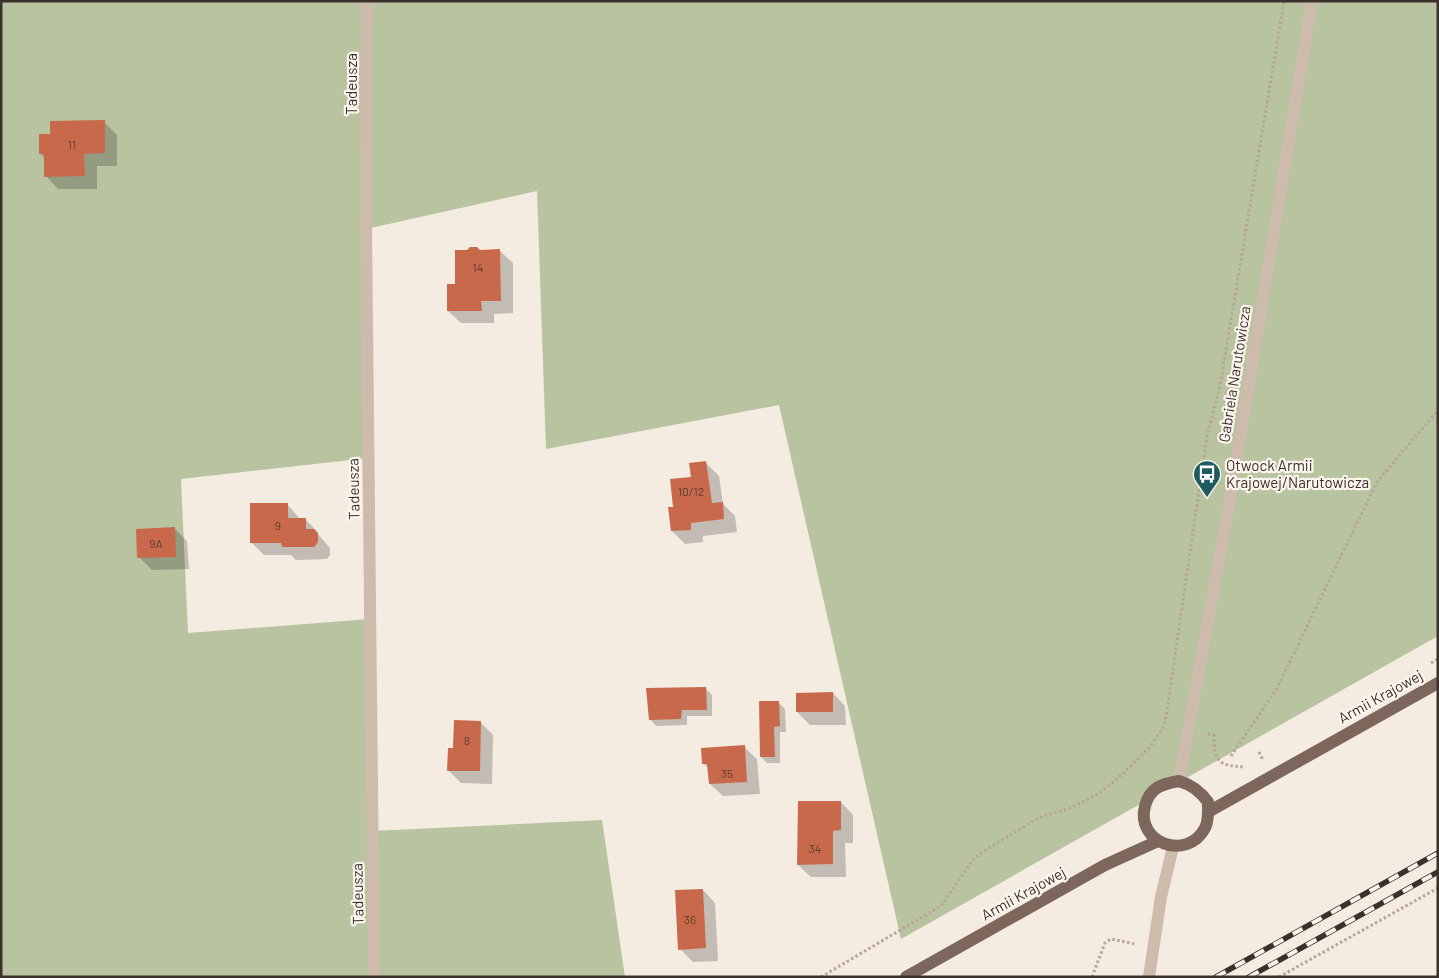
<svg xmlns="http://www.w3.org/2000/svg" width="1439" height="978" viewBox="0 0 1439 978" font-family="Barlow,sans-serif">
	<style>
		.green { fill: #b8c4a0 }
		.shadow { fill: #0003 }
		.building { fill: #c8694b }
		.lines { fill: none; stroke-linecap: round; stroke-linejoin: round }
		.path { stroke: #b9a596; stroke-width: 3; stroke-dasharray: 2.5 2.5; stroke-linecap: butt }
		.minor { stroke: #cdbbac; stroke-width: 12 }
		.major { stroke: #7d675c; stroke-width: 12 }
		.rail-casing { stroke: #3b302b; stroke-width: 5.5 }
		.rail { stroke: #fbf5ee; stroke-width: 4; stroke-dasharray: 11; stroke-linecap: butt }
		.labels { text-anchor: middle; dominant-baseline: central; stroke-width: 4.5; stroke-linejoin: round; paint-order: stroke }
		.number-label { font-size: 12px; fill: #5e3e33 }
		.street-label { font-size: 15px; fill: #3b302b; stroke: #fbf5ee }
		.poi-label { font-size: 15px; fill: #3b302b; stroke: #fbf5ee; text-anchor: start }
	</style>
	<rect width="100%" height="100%" fill="#f4ebe1"/>
	<path class="green" d="M1,1H1438V636L901,939L779,405L546,449L537,191L366,229L369,458L181,479L188,633L370,619L372,831L602,820L625,977H1Z"/>
	<g class="shadow">
		<path d="M104,122L117,135V166H97V189H58L46,176L45,159L40,153L51,135Z"/>
		<path d="M467,251H500L513,263V313L494,314V323H461L448,311Z"/>
		<path d="M706,463L719,476L723,504L735,516L737,532L703,536V542L685,544L672,531L674,509L692,479Z"/>
		<path d="M287,504L300,519H305L318,532V534L330,548V555L327,559L296,560L291,555H264L251,542Z"/>
		<path d="M174,528L187,541L189,569L152,570L139,557Z"/>
		<path d="M706,689L712,695V716H687V725L656,726L650,719Z"/>
		<path d="M833,693L845,706L846,725H810L797,712Z"/>
		<path d="M779,703L785,709L786,732H780V763H767L761,757Z"/>
		<path d="M480,722L493,735L492,784L461,783L448,770L454,749Z"/>
		<path d="M744,747L757,759L760,794L723,796L710,784L709,769L704,764Z"/>
		<path d="M841,802L853,815V843H845L846,877H811L798,865Z"/>
		<path d="M703,890L715,903L718,961L693,962L680,949Z"/>
	</g>
	<g class="building">
		<path d="M105,120V153L84,154L85,176L44,177V154H39V134H50V121Z"/>
		<path d="M470,247H477L480,250L500,249L501,301H481L482,311H447V284H455V250H467Z"/>
		<path d="M706,461L712,503L723,502L724,519L691,523V530L671,531L668,507H673L670,479L691,477L689,463Z"/>
		<path d="M250,503H288V518H306V529H314L318,534V542L314,547H282L281,543H250Z"/>
		<path d="M175,527L176,557L137,558L136,529Z"/>
		<path d="M706,687L707,710H682L681,719L649,720L646,688Z"/>
		<path d="M833,692V712H796V693Z"/>
		<path d="M759,701H779L780,726L774,727L775,757H760Z"/>
		<path d="M454,720L481,721L480,771H447L448,748H453Z"/>
		<path d="M745,745L747,782L709,784L707,764H702L701,748Z"/>
		<path d="M798,801H841V830L833,831V864L797,865Z"/>
		<path d="M703,889L706,948L678,950L675,890Z"/>
	</g>
	<g class="lines">
		<g class="path">
			<path d="M1431,663L1438,659"/>
			<path d="M1208,734L1214,735C1214,762 1219,766 1245,767"/>
			<path d="M1259,752L1263,760"/>
			<path d="M1231,756L1276,690L1377,482L1438,410"/>
			<path d="M821,977L941,906L973,860L984,851L1030,823L1043,816L1068,809L1096,795L1115,781L1150,747L1163,728L1166,717L1207,436L1220,386L1284,1"/>
			<path d="M1092,977L1105,943L1111,939L1135,944"/>
			<path d="M1279,977L1438,888"/>
		</g>
		<g class="minor">
			<path d="M367,1L366,229L374,977"/>
			<path d="M1179,781L1229,505L1312,1"/>
			<path d="M1149,977L1161,897L1173,847"/>
		</g>
		<g class="major">
			<path d="M1179,781C1192,785 1200,791 1208,802C1208,810 1209,821 1205,828C1187,862 1135,843 1145,806C1150,787 1162,784 1179,781Z"/>
			<path d="M1208,812L1438,683"/>
			<path d="M906,977L1105,865L1158,841"/>
		</g>
		<g class="rail-casing">
			<g id="rail">
				<path d="M1216,977L1438,853"/>
				<path d="M1249,977L1438,872"/>
			</g>
		</g>
		<use href="#rail" class="rail"/>
	</g>
	<defs>
		<g id="bus-pin" transform="scale(1.4375)"><path d="M0 17L-7.5 6A9.5 9.5 0 1 1 7.5 6Z" fill="#1f5a5e" stroke="#fbf5ee"/><path d="M-5-6H5V4H4V6H2V4H-2V6H-4V4H-5ZM-3.5-4V0h7V-4ZM-3.5 1.2v1.5H-2V1.2ZM2 1.2v1.5H3.5V1.2Z" fill="#fff"/></g>
	</defs>
	<g fill-rule="evenodd">
		<use href="#bus-pin" x="1207" y="474"/>
	</g>
	<g class="labels">
		<g class="number-label">
			<text x="72" y="144">11</text>
			<text x="478" y="267">14</text>
			<text x="691" y="491">10/12</text>
			<text x="278" y="525">9</text>
			<text x="156" y="543">9A</text>
			<text x="467" y="740">8</text>
			<text x="727" y="773">35</text>
			<text x="815" y="848">34</text>
			<text x="690" y="919">36</text>
		</g>
		<g class="street-label">
			<text transform="translate(351 84) rotate(-90)">Tadeusza</text>
			<text transform="translate(1234 374) rotate(-81)">Gabriela Narutowicza</text>
			<text transform="translate(353 489) rotate(-91)">Tadeusza</text>
			<text transform="translate(1380 696) rotate(-29)">Armii Krajowej</text>
			<text transform="translate(1023 893) rotate(-29)">Armii Krajowej</text>
			<text transform="translate(357 894) rotate(-91)">Tadeusza</text>
		</g>
		<g class="poi-label">
			<text x="1226" y="465">Otwock Armii<tspan x="1226" dy="17">Krajowej/Narutowicza</tspan></text>
		</g>
	</g>
	<rect width="1439" height="978" fill="none" stroke="#3b302b" stroke-width="5"/>
</svg>
